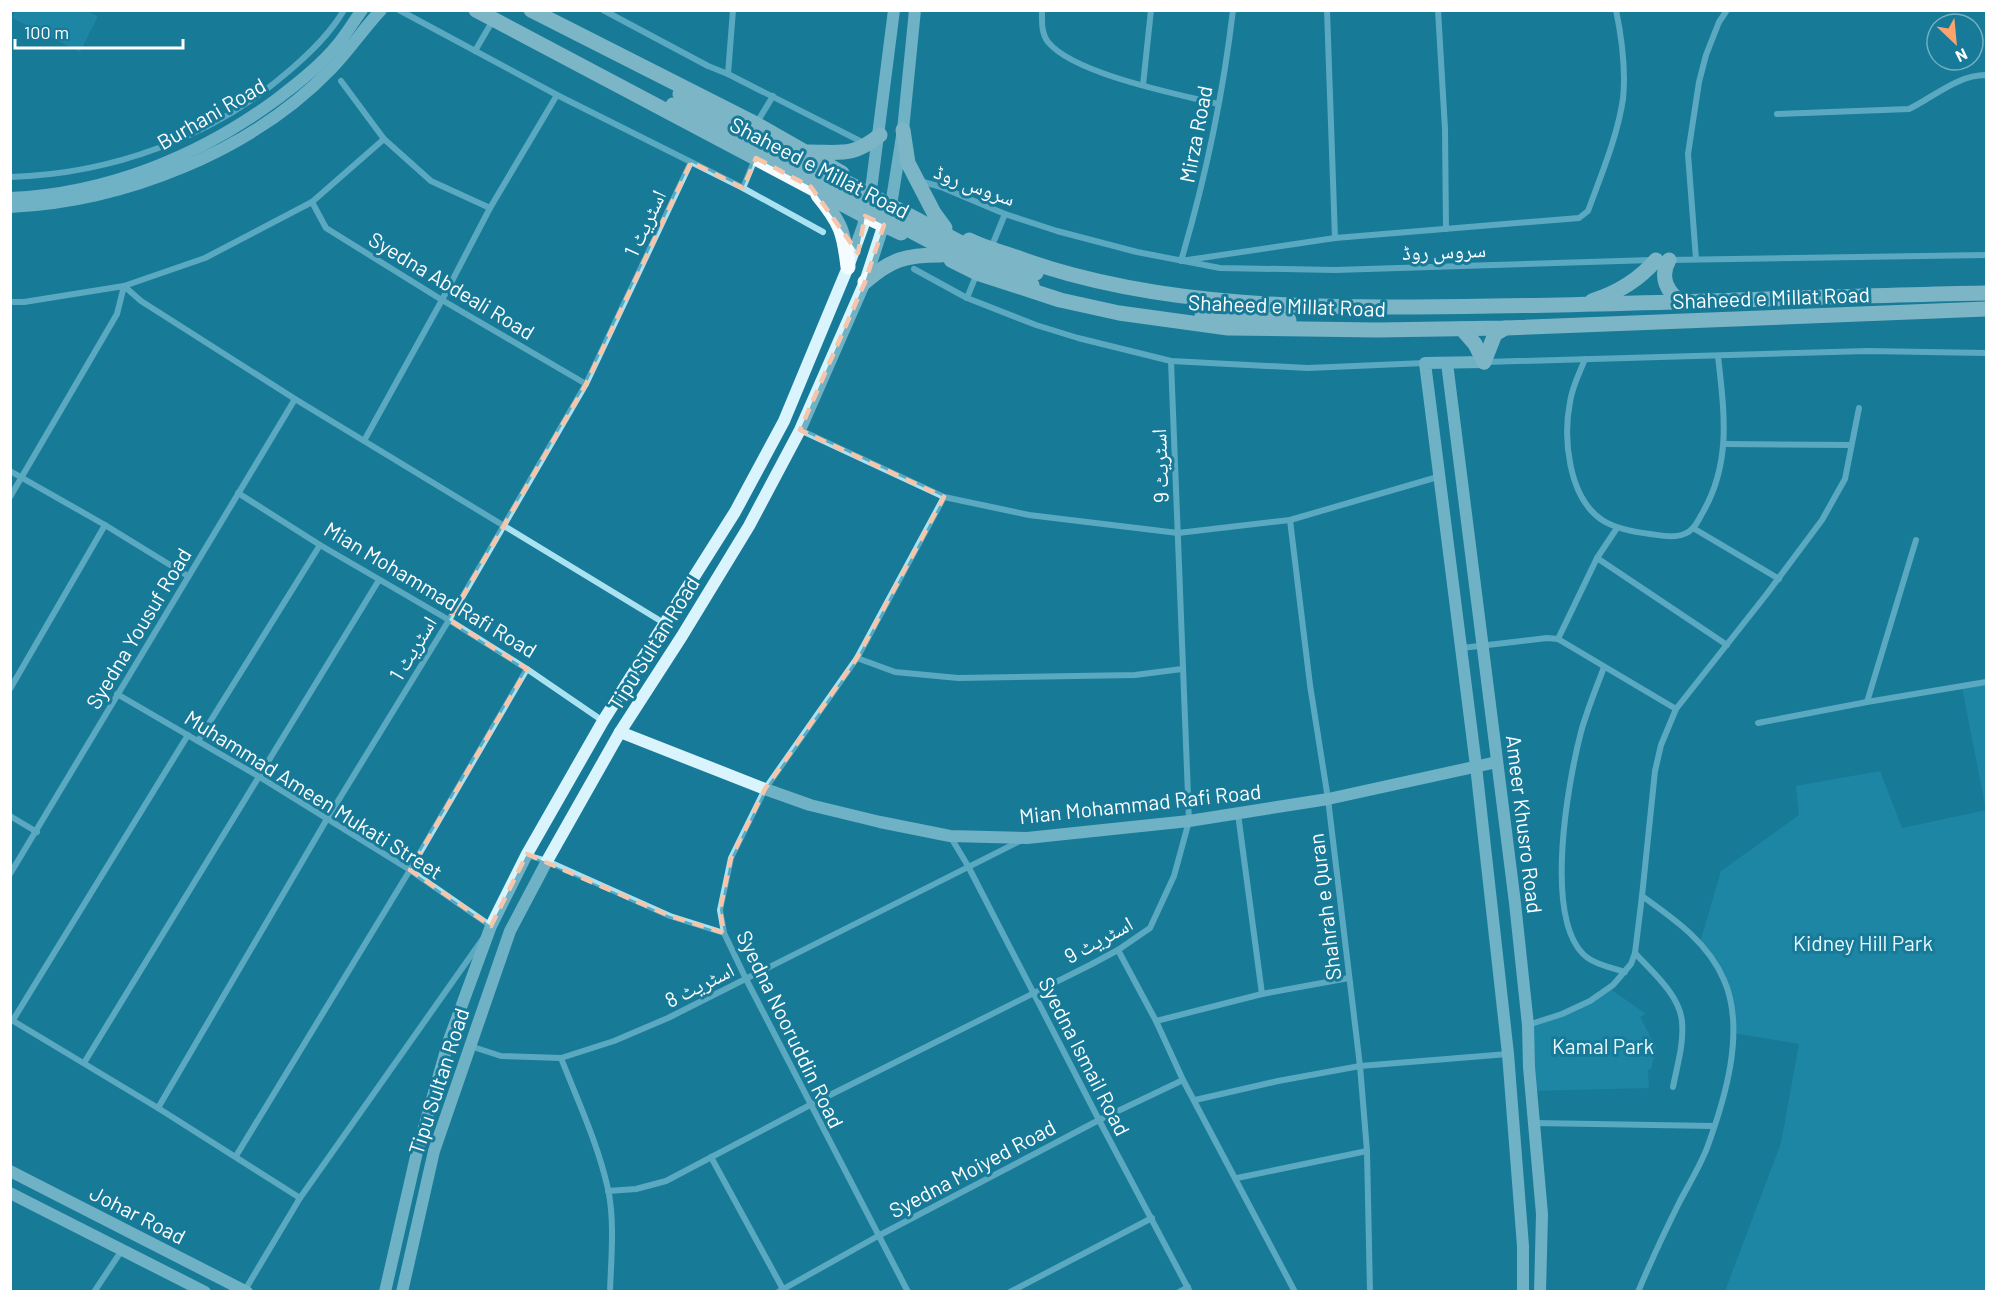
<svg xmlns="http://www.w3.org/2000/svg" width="1997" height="1302" viewBox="0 0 1997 1302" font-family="Barlow,'Noto Naskh Arabic',sans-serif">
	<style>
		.green { fill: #2394b3 }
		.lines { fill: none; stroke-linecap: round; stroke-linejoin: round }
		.street { stroke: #aae2f2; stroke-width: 6 }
		.secondary { stroke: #d9f4fc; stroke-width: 12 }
		.primary { stroke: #f5fcff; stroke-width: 15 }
		.primary-bridge { stroke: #f5fcff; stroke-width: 15 }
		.marked { fill: none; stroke: #f7c5aa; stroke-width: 4.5; stroke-dasharray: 12 8; stroke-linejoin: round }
		.labels { text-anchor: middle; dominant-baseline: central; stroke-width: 6; stroke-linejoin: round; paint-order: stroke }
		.street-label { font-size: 21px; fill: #fff; stroke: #177a98 }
		.park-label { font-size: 21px; fill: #e8f9fe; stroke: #177a98 }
	</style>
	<rect width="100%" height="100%" fill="#177a98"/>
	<g class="green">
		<path d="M16,10L86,11L98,16L80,52L12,18Z"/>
		<path d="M1986,681V1291H1725L1781,1143L1799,1044L1733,1033L1724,978L1700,943L1721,871L1799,815L1796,786L1880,771L1902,828L1986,810L1962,687Z"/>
		<path d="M1609,988L1646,1014L1640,1017L1656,1047L1651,1069L1648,1070L1649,1088L1531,1091L1528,1025L1562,1014Z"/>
	</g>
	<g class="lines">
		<g class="street">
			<path d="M399,10L557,95L743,188L823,232"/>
			<path d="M603,10L708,66L728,74L864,143"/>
			<path d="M1042,10C1042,21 1041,33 1048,42C1074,74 1177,94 1218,104"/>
			<path d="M1233,10C1223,95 1205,180 1181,261L1335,238L1579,218L1588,211C1601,175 1617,138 1623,99C1626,70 1622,39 1616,10"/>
			<path d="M1327,10L1335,238"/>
			<path d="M1438,10L1445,129L1446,229"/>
			<path d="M475,51L493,20"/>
			<path d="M728,74L733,10"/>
			<path d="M1143,85L1151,10"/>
			<path d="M1777,114L1909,109C1934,97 1957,75 1986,75"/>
			<path d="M756,124L773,96"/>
			<path d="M384,139L431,181L490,208"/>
			<path d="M10,177C111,174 212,138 289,71C310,53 330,34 344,10"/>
			<path d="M920,181L941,187L1005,214L1057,231L1137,252L1220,268L1335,270L1652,260"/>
			<path d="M743,188L755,159"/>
			<path d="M312,202L326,228L442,300L586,384"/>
			<path d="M991,248L1005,214"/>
			<path d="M1696,259L1688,154L1699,82L1706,55L1719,22L1727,10"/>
			<path d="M1669,260L1986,255"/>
			<path d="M914,269L967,298L1036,325L1078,338L1171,361L1308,368L1425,363"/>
			<path d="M967,298L977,273"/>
			<path d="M10,302H24L124,286L205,258L312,202L384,139L341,81"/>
			<path d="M1585,359C1580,372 1572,387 1570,402C1563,438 1568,497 1602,520C1616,529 1634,532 1650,534C1665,536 1682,540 1693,528C1697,524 1700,517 1703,512C1732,461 1724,411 1718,356"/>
			<path d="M1486,362L1868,351L1986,353"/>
			<path d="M800,430L944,497L1029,515L1178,533L1290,520L1441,476"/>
			<path d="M365,439L442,300L490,208L557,95"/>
			<path d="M1725,444L1851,445"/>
			<path d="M10,471L105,525L188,576"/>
			<path d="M238,493L320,545L449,620L527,669L603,721"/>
			<path d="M10,497L117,314L124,286L141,301L295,399L664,623"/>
			<path d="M1290,520L1310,685L1328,799L1360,1066L1367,1151L1370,1292"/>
			<path d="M1693,528L1779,579"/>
			<path d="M1597,558L1727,645"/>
			<path d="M1558,639L1597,558L1617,528"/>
			<path d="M1462,648L1547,638L1558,639L1676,709"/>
			<path d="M857,658L895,672L958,678L1135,675L1182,669"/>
			<path d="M1604,667C1596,689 1587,710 1581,732C1568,782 1544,914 1583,954C1593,964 1612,968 1625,972"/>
			<path d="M10,689L105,525"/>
			<path d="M117,694L258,776L410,870L491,926"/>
			<path d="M1867,702L1916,540"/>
			<path d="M1758,723L1867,702L1986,682"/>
			<path d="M198,741L320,545"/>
			<path d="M1238,814L1262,994"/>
			<path d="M10,816L37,832"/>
			<path d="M950,836L968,866L1099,1120L1190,1292"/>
			<path d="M527,855L547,861L670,916L724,933"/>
			<path d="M10,874L295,399"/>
			<path d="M1118,950L1156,1021L1183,1080L1295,1292"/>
			<path d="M1635,953C1652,972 1680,995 1682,1022C1684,1044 1677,1066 1673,1087"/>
			<path d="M10,1019L158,1108L300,1198"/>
			<path d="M13,1020L188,735"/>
			<path d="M1156,1021L1262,994L1349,978"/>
			<path d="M1528,1025L1562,1014L1590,1001L1613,985L1631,964L1635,953L1642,896L1655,771L1661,745L1676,709L1766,595L1822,520L1845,479L1859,408"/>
			<path d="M470,1046L501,1056L561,1058L614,1041L668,1018L1020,841"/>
			<path d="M561,1058C578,1101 598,1144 608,1189C615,1222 611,1259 610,1292"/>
			<path d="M84,1063L379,580"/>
			<path d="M1195,1100L1278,1081L1360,1066L1508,1054"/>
			<path d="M158,1108L327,819L449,620L586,384L691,162"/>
			<path d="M1534,1123L1713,1126"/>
			<path d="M236,1156L410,870L527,669"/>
			<path d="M711,1157L784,1291"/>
			<path d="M1237,1178L1367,1151"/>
			<path d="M608,1191L636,1189L666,1181L810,1105L1090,965L1118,950L1150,928L1174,876L1189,821L1171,361"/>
			<path d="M245,1290L300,1198L482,940"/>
			<path d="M94,1292L122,1250"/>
			<path d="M778,1292L878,1236L1099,1120L1183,1080"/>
			<path d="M908,1292L746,979L724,933L720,910L731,858L765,789L857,658L944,497"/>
			<path d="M1010,1292L1152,1218"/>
			<path d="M1179,1292L1188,1287"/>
			<path d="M1638,1292C1651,1261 1665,1231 1680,1201C1689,1184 1700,1166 1707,1148C1725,1099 1746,1030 1724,980C1708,942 1674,919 1642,896"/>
		</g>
		<g class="secondary">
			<path d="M10,198C107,194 200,156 277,99C298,83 321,65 338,44C347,33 354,21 362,10"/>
			<path d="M10,207C123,202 251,152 331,69C349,51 363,29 381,10"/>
			<path d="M1484,362L1425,363L1476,766L1508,1054L1523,1246V1292"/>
			<path d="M1447,363L1515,903L1528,1025L1529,1067L1542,1214L1540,1292"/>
			<path d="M620,732L765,789L810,805L880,822L950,836L1027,838L1189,821L1328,799L1497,762"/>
			<path d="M10,1171L247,1292"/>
			<path d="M10,1193L205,1292"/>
			<path d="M385,1292L417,1152L449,1040L491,926L527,854L603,721L735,512L784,421L848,267L863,226L871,190L894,10"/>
			<path d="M402,1292L434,1151L510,931L547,861L620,732L682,636L749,526L800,430L865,282L892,199L903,130L915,10"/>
		</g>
		<g class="primary">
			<path d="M476,10L865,216L901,233"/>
			<path d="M531,10L756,124L842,173"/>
			<path d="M903,130L908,163L934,213L945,228"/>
			<path d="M809,152C841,152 853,157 880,135"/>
			<path d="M818,195C841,223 844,232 848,267"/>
			<path d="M969,240C983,247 998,251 1013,256C1163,312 1334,308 1492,306C1657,304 1822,296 1986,293"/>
			<path d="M951,260L977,273L1060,300L1119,313L1228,328L1377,330L1505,328L1986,309"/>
			<path d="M1669,260C1659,277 1667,293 1683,303"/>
			<path d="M865,282C891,259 906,255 941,255"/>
			<path d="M1592,301C1617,293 1638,281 1656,260"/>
			<path d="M1202,316L1289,320"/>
			<path d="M1462,329L1475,344L1484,362"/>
			<path d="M1484,362L1495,334L1505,328"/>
		</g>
		<g class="primary-bridge">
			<path d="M680,94L961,243L993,258L1036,273"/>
			<path d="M673,105L962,258L1032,285"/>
		</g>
	</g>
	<path d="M0 0H1997V1302H0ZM756,158L811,187L858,253L865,216L884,225L865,282L800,430L944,497L857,658L765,789L731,858L720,910L724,933L670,916L527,854L491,926L410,870L527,669L449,620L586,384L691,162L743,188Z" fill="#177a98" fill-opacity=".55" fill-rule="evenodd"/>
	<path class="marked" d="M756,158L811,187L858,253L865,216L884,225L865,282L800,430L944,497L857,658L765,789L731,858L720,910L724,933L670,916L527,854L491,926L410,870L527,669L449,620L586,384L691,162L743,188Z"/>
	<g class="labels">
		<g class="street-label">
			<text transform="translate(211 113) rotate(-30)">Burhani Road</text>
			<text transform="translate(1195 134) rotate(-79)">Mirza Road</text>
			<text transform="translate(820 167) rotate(27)">Shaheed e Millat Road</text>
			<text transform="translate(975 184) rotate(20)">سروس روڈ</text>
			<text transform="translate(644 223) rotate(-65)">اسٹریٹ 1</text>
			<text transform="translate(1444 250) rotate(-2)">سروس روڈ</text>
			<text transform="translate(452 285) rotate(31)">Syedna Abdeali Road</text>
			<text transform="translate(1771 297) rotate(-2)">Shaheed e Millat Road</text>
			<text transform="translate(1287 305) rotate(2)">Shaheed e Millat Road</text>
			<text transform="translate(1159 466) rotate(-92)">اسٹریٹ 9</text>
			<text transform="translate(431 589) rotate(31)">Mian Mohammad Rafi Road</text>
			<text transform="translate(138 628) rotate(-59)">Syedna Yousuf Road</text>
			<text transform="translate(653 643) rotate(-58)">Tipu Sultan Road</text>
			<text transform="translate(412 648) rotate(-59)">اسٹریٹ 1</text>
			<text transform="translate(314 794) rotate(32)">Muhammad Ameen Mukati Street</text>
			<text transform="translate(1140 803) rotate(-6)">Mian Mohammad Rafi Road</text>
			<text transform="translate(1525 824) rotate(83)">Ameer Khusro Road</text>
			<text transform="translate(1324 907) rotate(-97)">Shahrah e Quran</text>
			<text transform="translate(1098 939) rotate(-29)">اسٹریٹ 9</text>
			<text transform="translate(699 984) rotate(-27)">اسٹریٹ 8</text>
			<text transform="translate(791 1029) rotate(64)">Syedna Nooruddin Road</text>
			<text transform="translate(1085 1056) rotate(63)">Syedna Ismail Road</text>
			<text transform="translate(438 1081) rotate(-72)">Tipu Sultan Road</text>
			<text transform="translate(972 1168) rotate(-28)">Syedna Moiyed Road</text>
			<text transform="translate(138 1214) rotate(27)">Johar Road</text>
		</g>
		<g class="park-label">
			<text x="1863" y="942">Kidney Hill Park</text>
			<text x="1603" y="1045">Kamal Park</text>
		</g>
	</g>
	<rect width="1997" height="1302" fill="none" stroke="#ffffff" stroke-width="24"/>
	<g transform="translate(1955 42) rotate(154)"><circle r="28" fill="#177a98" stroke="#74afc1" stroke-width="1.5"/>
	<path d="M0-4.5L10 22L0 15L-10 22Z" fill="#ffa36b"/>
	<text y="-9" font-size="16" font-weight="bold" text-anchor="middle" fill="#ffffff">N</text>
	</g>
	<path d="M15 39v9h168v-9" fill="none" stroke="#ffffff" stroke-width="3"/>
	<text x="24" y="39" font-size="18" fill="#ffffff" stroke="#177a98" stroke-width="4.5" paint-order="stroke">100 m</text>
</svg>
